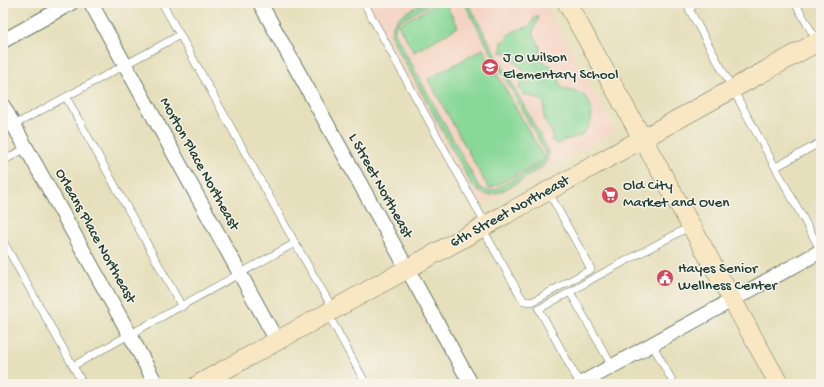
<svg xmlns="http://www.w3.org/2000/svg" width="824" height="387" viewBox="0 0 824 387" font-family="'Gochi Hand',sans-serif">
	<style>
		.built { fill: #f5d2c2 }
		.green { fill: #88d898; stroke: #548a66 }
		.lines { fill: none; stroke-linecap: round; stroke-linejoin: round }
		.lane-casing { stroke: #657663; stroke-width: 8 }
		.street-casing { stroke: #657663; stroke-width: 16 }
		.secondary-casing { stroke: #657663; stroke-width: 20 }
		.lane { stroke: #fff; stroke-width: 7 }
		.street { stroke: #fff; stroke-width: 14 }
		.secondary { stroke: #f9e7c3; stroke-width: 19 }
		.labels { text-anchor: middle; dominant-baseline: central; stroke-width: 3; stroke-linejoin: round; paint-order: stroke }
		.poi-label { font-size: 15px; fill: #1f3d34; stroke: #f7f3e8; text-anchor: start }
		.street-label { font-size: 15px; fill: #1f3d34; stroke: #f7f3e8 }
	</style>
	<rect width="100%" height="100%" fill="#f7f3e8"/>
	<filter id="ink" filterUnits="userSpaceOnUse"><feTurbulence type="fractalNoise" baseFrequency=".025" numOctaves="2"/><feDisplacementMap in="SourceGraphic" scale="8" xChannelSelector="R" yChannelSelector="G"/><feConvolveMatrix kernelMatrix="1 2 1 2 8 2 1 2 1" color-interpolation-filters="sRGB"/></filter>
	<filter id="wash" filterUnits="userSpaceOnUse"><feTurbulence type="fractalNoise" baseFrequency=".012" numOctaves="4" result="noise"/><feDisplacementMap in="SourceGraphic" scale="16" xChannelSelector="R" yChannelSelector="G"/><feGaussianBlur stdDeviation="0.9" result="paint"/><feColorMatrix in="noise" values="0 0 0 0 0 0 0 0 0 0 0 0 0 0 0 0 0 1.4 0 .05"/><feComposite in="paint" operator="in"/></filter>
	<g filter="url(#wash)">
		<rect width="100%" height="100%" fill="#e6dfbb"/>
		<path class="built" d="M365,3H544L615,131L479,207Z"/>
		<g class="green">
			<path d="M424,3H432L400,21L397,23L394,32L479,187L487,191L494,190L538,165L544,160L489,189L428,79L483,49L544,158L545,154L543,148L464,3H468L548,150V158L544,165C536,172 500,194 491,195C483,195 477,191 472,185L392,38C387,18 410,11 424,3Z"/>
			<path d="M438,3H445L458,27L414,52L398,25Z"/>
			<path d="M539,16L533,32L540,47V59C547,65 556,66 559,76C560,81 559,84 562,88C567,91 574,90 580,93C596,102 595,125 581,135C573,140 567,137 558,144L551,141L553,135L544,120V103L541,100L527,95L524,96L519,87C523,82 523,75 522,68L514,62L506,52L501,53L502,41C506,40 507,39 508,35C511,33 514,31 517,30C524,27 531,29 533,19Z"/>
		</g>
	</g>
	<g filter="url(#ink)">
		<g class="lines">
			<g class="lane-casing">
				<g id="lane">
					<path d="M162,3L180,35"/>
					<path d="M364,3L486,225"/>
					<path d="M696,3L689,9L821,251"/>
					<path d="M795,3L817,41"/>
					<path d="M66,97L182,307"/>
					<path d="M14,125L180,35L295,243L73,366"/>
					<path d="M3,161L26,148"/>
					<path d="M776,167L821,142"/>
					<path d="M482,228L520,295L524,301L532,302L591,269L548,191"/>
					<path d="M3,241L83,384"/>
					<path d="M295,243L333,309"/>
					<path d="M570,292L592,279L691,226"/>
					<path d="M328,314L366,384"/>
					<path d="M652,344L674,384"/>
					<path d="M580,384L539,309L570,292L612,366"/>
				</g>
			</g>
			<g class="street-casing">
				<g id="street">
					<path d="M91,3L277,341"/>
					<path d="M260,3L471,384"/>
					<path d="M3,41L71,3"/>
					<path d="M3,106L130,335L156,384"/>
					<path d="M580,384L821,251"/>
				</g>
			</g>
			<g class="secondary-casing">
				<g id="secondary">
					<path d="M567,3L779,384"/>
					<path d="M199,384L821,40"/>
				</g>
			</g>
			<use href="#lane" class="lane"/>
			<use href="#street" class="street"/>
			<use href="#secondary" class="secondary"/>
		</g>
	</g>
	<defs>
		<g id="school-disc" transform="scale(0.9)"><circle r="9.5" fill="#d1495b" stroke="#f7f3e8"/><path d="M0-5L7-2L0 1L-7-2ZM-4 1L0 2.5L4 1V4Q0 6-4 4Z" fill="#fff"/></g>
		<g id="supermarket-disc" transform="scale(0.9)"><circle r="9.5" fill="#d1495b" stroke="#f7f3e8"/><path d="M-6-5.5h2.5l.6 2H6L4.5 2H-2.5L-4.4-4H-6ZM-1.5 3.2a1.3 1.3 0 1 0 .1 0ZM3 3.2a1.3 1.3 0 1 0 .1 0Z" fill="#fff"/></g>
		<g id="civic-disc" transform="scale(0.9)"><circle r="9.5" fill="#d1495b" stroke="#f7f3e8"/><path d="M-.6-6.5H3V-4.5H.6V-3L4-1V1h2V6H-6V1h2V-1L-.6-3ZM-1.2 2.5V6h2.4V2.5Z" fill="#fff"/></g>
	</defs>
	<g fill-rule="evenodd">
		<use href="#school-disc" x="490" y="67"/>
		<use href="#supermarket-disc" x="610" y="195"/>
		<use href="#civic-disc" x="665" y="278"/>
	</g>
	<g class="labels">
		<g class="poi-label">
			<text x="503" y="58">J O Wilson<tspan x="503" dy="17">Elementary School</tspan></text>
			<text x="623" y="186">Old City<tspan x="623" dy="17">Market and Oven</tspan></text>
			<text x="678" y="269">Hayes Senior<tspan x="678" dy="17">Wellness Center</tspan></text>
		</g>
		<g class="street-label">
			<text transform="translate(199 164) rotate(61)">Morton Place Northeast</text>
			<text transform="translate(380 186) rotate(61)">L Street Northeast</text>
			<text transform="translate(510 212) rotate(-29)">6th Street Northeast</text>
			<text transform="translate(95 236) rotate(61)">Orleans Place Northeast</text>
		</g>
	</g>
	<rect width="824" height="387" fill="none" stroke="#f7f3e8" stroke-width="16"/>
</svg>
